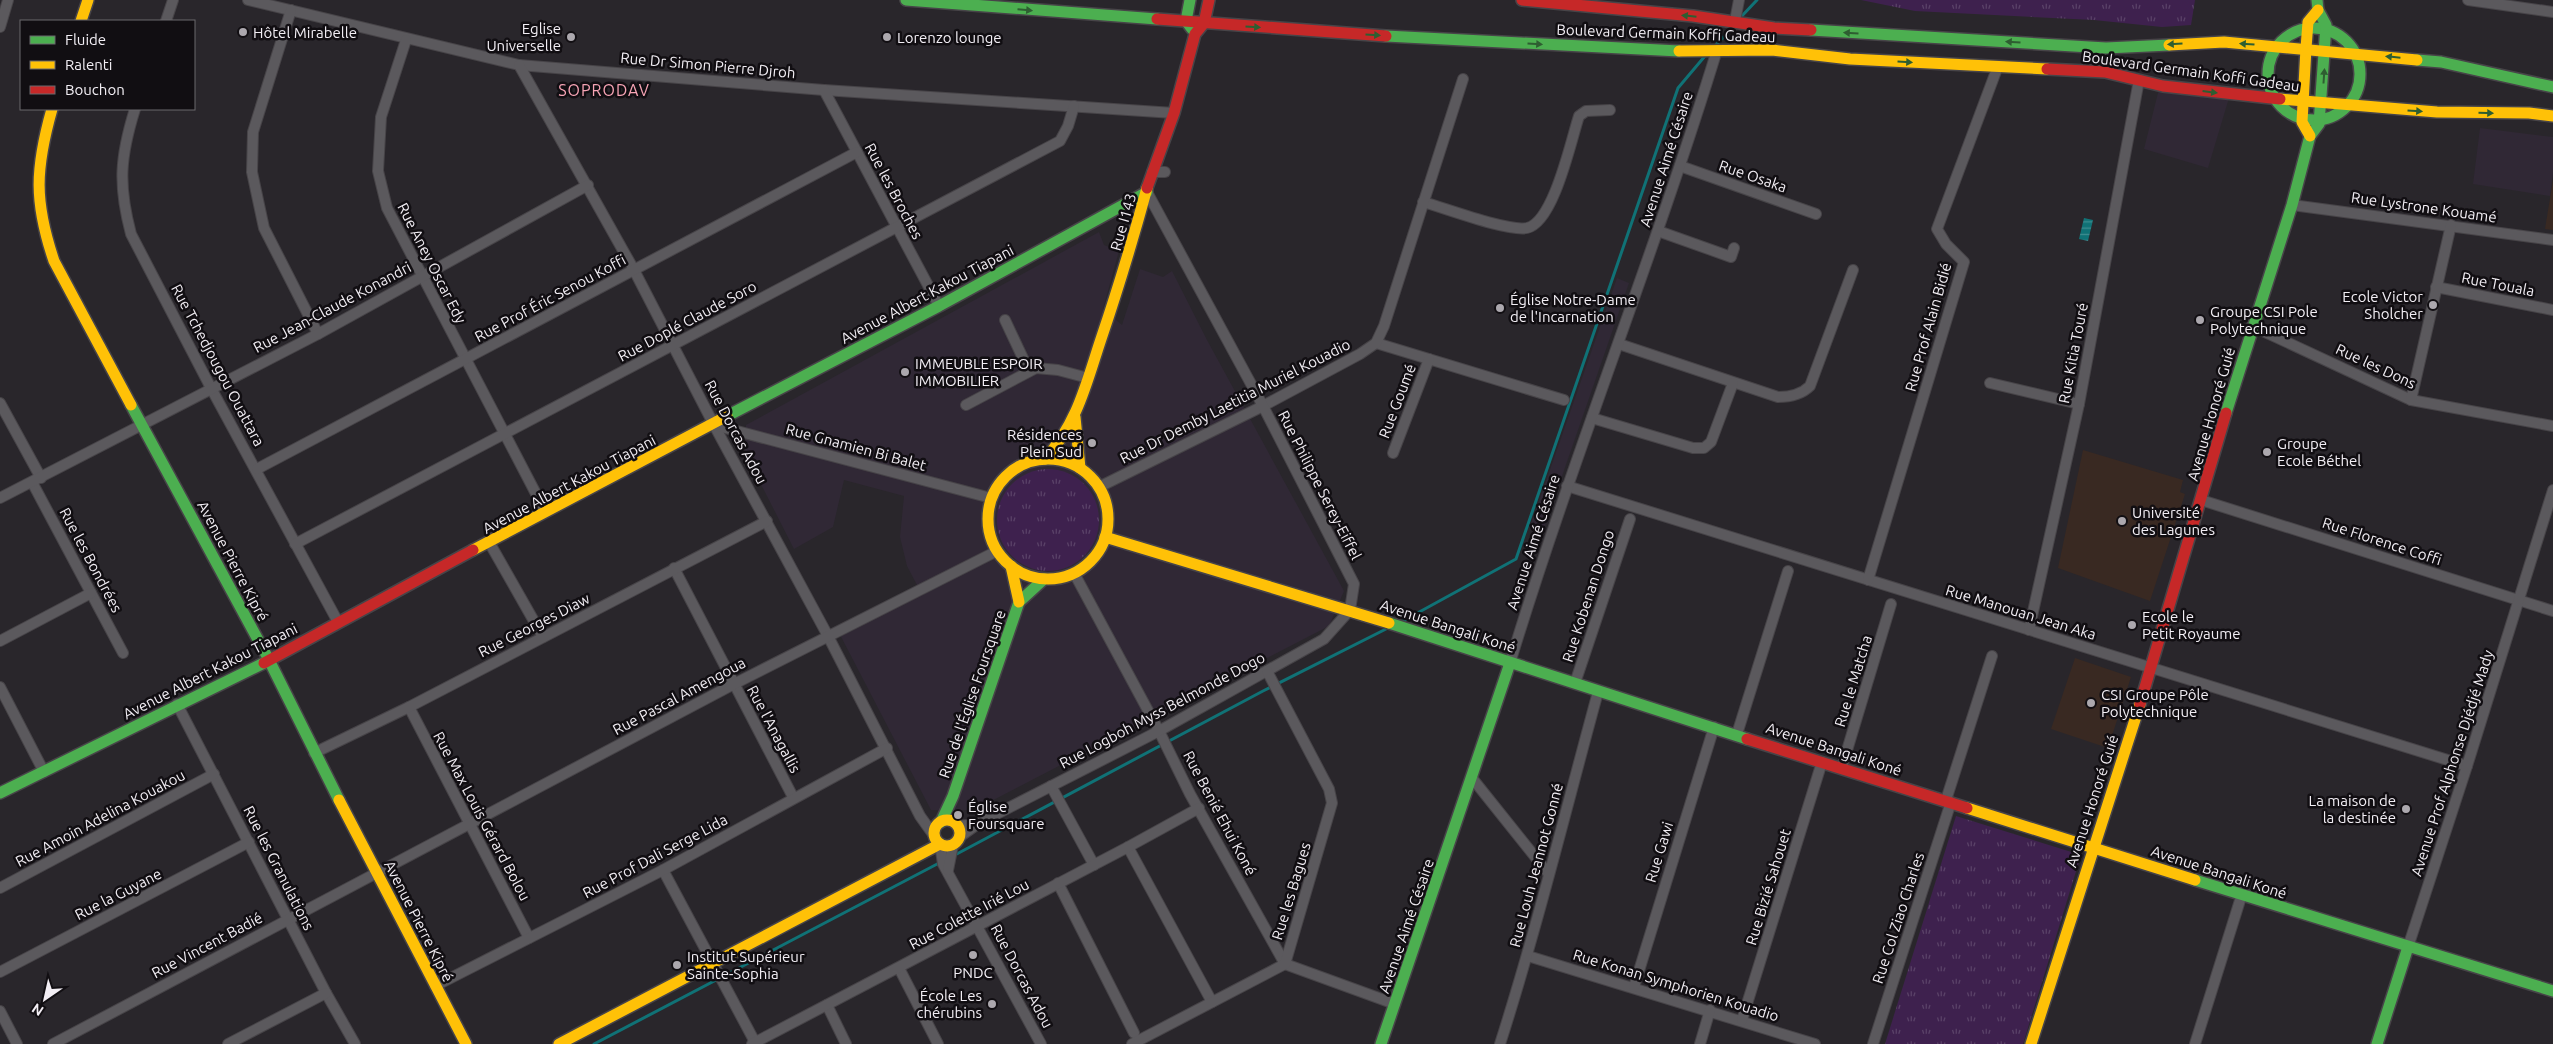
<svg xmlns="http://www.w3.org/2000/svg" width="2553" height="1044" viewBox="0 0 2553 1044" font-family="Ubuntu,sans-serif">
	<style>
		.built { fill: #302835 }
		.education { fill: #392922 }
		.grass { fill: url(#grass-tufts) }
		.water { fill: url(#water-rules) }
		.lines { fill: none; stroke-linecap: round; stroke-linejoin: round }
		.stream { stroke: #107276; stroke-width: 3 }
		.street-casing { stroke: #474448; stroke-width: 12 }
		.fast-casing { stroke: #474448; stroke-width: 14 }
		.slow-casing { stroke: #474448; stroke-width: 14 }
		.jam-casing { stroke: #474448; stroke-width: 14 }
		.street { stroke: #5b595d; stroke-width: 10 }
		.fast { stroke: #4caf50; stroke-width: 11 }
		.slow { stroke: #ffc107; stroke-width: 11 }
		.jam { stroke: #c62828; stroke-width: 11 }
		.oneway { fill: #2e5e31 }
		.poi-dot { fill: #aca8ae; stroke: #110e12; stroke-width: 2 }
		.labels { text-anchor: middle; dominant-baseline: central; stroke-width: 5; stroke-linejoin: round; paint-order: stroke }
		.poi-label { font-size: 15px; fill: #f2eef4; stroke: #110e12; text-anchor: start }
		.street-label { font-size: 15px; fill: #f2eef4; stroke: #110e12 }
		.neighbourhood-label { font-size: 16px; letter-spacing: 1px; fill: #f7a4b5; stroke: #110e12 }
	</style>
	<defs>
		<pattern id="grass-tufts" width="24" height="20" patternUnits="userSpaceOnUse" patternTransform="scale(1.25)"><rect width="24" height="20" fill="#3e214e"/><path d="M3 7l-1-3M5 7V3M7 7l1-3M15 17l-1-3M17 17v-4M19 17l1-3" fill="none" stroke="#5a4268"/></pattern>
		<pattern id="water-rules" width="6" height="5" patternUnits="userSpaceOnUse" patternTransform="scale(1.25)"><rect width="6" height="5" fill="#107276"/><path d="M0 2.5h6" fill="none" stroke="#3f8d91"/></pattern>
	</defs>
	<rect width="100%" height="100%" fill="#29262b"/>
	<g class="built">
		<path d="M2159,89L2229,98L2208,168L2144,149Z"/>
		<path d="M2480,128L2553,137V172L2550,196L2473,184Z"/>
		<path d="M1099,232L1104,245L1119,251L1103,309L1122,325L1140,269L1163,277L1172,271L1207,340L1344,591L1329,626L974,810H931L836,627L917,585L907,566L900,537L904,496L844,480L833,527L794,549L745,453L746,425Z"/>
		<path d="M1617,278L1629,283L1543,531L1530,527Z"/>
	</g>
	<g class="education">
		<path d="M2553,180V230L2545,229Z"/>
		<path d="M2083,450L2183,480L2180,492L2185,494L2150,601L2058,568Z"/>
		<path d="M2075,658L2131,677L2108,748L2051,729Z"/>
	</g>
	<g class="grass">
		<path d="M1861,0H2195L2191,25L2162,27L2094,20L1915,11Z"/>
		<circle cx="1048" cy="520" r="51"/>
		<path d="M1956,816L2081,855L2023,1044H1885Z"/>
	</g>
	<path class="water" d="M2084,218L2093,220L2088,241L2079,239Z"/>
	<g class="lines">
		<g class="stream">
			<path d="M1740,18L1757,0"/>
			<path d="M1715,46L1733,27"/>
			<path d="M1401,622L1516,559L1678,88L1705,56"/>
			<path d="M953,856L1263,691L1388,628"/>
			<path d="M594,1044L941,862"/>
		</g>
		<g class="street-casing">
			<g id="street">
				<path d="M248,0L519,65L824,90L1174,113"/>
				<path d="M2468,0L2553,12"/>
				<path d="M291,10L253,132L252,172L264,228L318,334"/>
				<path d="M166,21L173,0"/>
				<path d="M1735,21L1739,0"/>
				<path d="M0,27L8,0"/>
				<path d="M406,40L381,117L378,171L387,208L545,511"/>
				<path d="M519,65L634,270L714,425L828,636L920,816L935,837"/>
				<path d="M824,90L939,306"/>
				<path d="M135,109C120,157 118,185 131,234L211,388L338,622"/>
				<path d="M1680,166L1816,214"/>
				<path d="M1152,172H1165"/>
				<path d="M1423,202C1445,208 1508,232 1527,228C1554,222 1571,140 1579,116L1586,111L1610,110"/>
				<path d="M2292,205L2553,240"/>
				<path d="M1658,231L1731,257L1734,248"/>
				<path d="M2436,287L2553,310"/>
				<path d="M1005,320L1029,371"/>
				<path d="M2252,326L2411,400L2553,426"/>
				<path d="M1376,343L1564,400"/>
				<path d="M1619,344L1778,397C1790,397 1801,395 1810,386L1853,270"/>
				<path d="M1990,383L2079,404"/>
				<path d="M2411,400L2451,225"/>
				<path d="M0,403L41,478"/>
				<path d="M966,405L1036,368L1058,370L1088,378"/>
				<path d="M1592,418L1693,448H1704L1711,442L1733,383"/>
				<path d="M714,425L991,498"/>
				<path d="M1393,453L1429,359"/>
				<path d="M257,469L857,152"/>
				<path d="M32,482L123,653"/>
				<path d="M1567,486L2467,766"/>
				<path d="M1099,487L1263,406L1360,354L1376,343L1384,326L1463,79"/>
				<path d="M0,498L318,334L588,185"/>
				<path d="M2201,500L2553,611"/>
				<path d="M489,542L543,637"/>
				<path d="M295,544L1060,141L1068,126L1074,106"/>
				<path d="M674,568L793,797"/>
				<path d="M1074,573L1159,731L1190,794L1285,964L1395,1004"/>
				<path d="M1868,580L1964,262L1946,244L1937,229L1998,66"/>
				<path d="M2029,630L2079,404L2139,80"/>
				<path d="M0,641L91,593"/>
				<path d="M1510,663C1573,456 1654,256 1717,50"/>
				<path d="M1575,683L1630,519"/>
				<path d="M0,687L44,772"/>
				<path d="M177,704L326,993L355,1044"/>
				<path d="M409,707L529,938"/>
				<path d="M1737,734L1788,571"/>
				<path d="M314,753L409,707L767,521"/>
				<path d="M1842,767L1891,604"/>
				<path d="M1472,778L1548,873"/>
				<path d="M1051,786L1094,865"/>
				<path d="M1946,800L1992,656"/>
				<path d="M957,826L978,824"/>
				<path d="M958,838L979,823L1159,731L1324,639L1350,610L1354,584L1263,406L1147,192"/>
				<path d="M940,844L943,864L1041,1044"/>
				<path d="M1128,847L1212,1002"/>
				<path d="M663,870L756,1044"/>
				<path d="M948,870L953,845"/>
				<path d="M1058,883L1134,1033"/>
				<path d="M0,888L214,774"/>
				<path d="M2408,947L2467,766L2553,490"/>
				<path d="M1528,956L1815,1044"/>
				<path d="M899,968L938,1044"/>
				<path d="M0,972L249,842"/>
				<path d="M435,986L663,870L887,748"/>
				<path d="M1634,987L1714,727"/>
				<path d="M827,1005L846,1044"/>
				<path d="M0,1011L17,1044"/>
				<path d="M1742,1020L1822,762"/>
				<path d="M53,1044L734,684L997,551"/>
				<path d="M228,1044L326,993"/>
				<path d="M752,1044L1128,847L1199,808"/>
				<path d="M1132,1044L1285,964L1332,803L1329,789L1267,671"/>
				<path d="M1500,1044C1537,928 1566,809 1598,692"/>
				<path d="M1700,1044L1710,1010"/>
				<path d="M1873,1044L1951,802"/>
				<path d="M2195,1044L2242,894"/>
			</g>
		</g>
		<g class="fast-casing">
			<g id="fast">
				<path d="M906,0L1157,19"/>
				<path d="M1190,0L1186,21L1192,29"/>
				<circle cx="2314" cy="74" r="46"/>
				<path d="M1811,30L2106,48L2169,45"/>
				<path d="M1386,36L1679,51"/>
				<path d="M2417,60L2441,62L2553,87"/>
				<path d="M131,405L269,660L339,800"/>
				<path d="M2226,413L2292,205L2310,136L2319,124L2326,25L2318,10L2317,0"/>
				<path d="M727,416L939,306L1147,192"/>
				<path d="M1389,623L1747,739"/>
				<path d="M0,793L264,663"/>
				<path d="M941,822L953,796L1019,602L1044,579"/>
				<path d="M2195,880L2553,991"/>
				<path d="M1381,1044L1510,663"/>
				<path d="M2377,1044L2408,947"/>
			</g>
		</g>
		<g class="slow-casing">
			<g id="slow">
				<path d="M81,21L88,0"/>
				<path d="M2169,45L2224,42L2417,60"/>
				<path d="M1679,51L1772,50L1850,59L2047,69"/>
				<path d="M2280,99L2437,112L2529,113L2553,116"/>
				<path d="M52,109C35,169 34,202 54,261L131,405"/>
				<path d="M2310,136L2302,122L2306,48L2308,22L2318,10"/>
				<path d="M1075,417L1080,468"/>
				<path d="M1045,459C1078,422 1086,384 1101,339C1118,289 1133,239 1147,188"/>
				<circle cx="1048" cy="519" r="60"/>
				<path d="M1105,537L1389,623"/>
				<path d="M473,550L727,416"/>
				<path d="M1011,566L1019,602"/>
				<path d="M339,800L466,1044"/>
				<path d="M1967,808L2195,880"/>
				<circle cx="947" cy="833" r="13"/>
				<path d="M559,1044L940,844"/>
				<path d="M2031,1044L2140,704"/>
			</g>
		</g>
		<g class="jam-casing">
			<g id="jam">
				<path d="M1522,0L1693,16L1774,28L1811,30"/>
				<path d="M1157,19L1386,36"/>
				<path d="M2047,69L2105,72L2163,86L2280,99"/>
				<path d="M1147,188L1174,113L1195,34L1204,23L1209,0"/>
				<path d="M264,663L473,550"/>
				<path d="M2140,704L2226,413"/>
				<path d="M1747,739L1967,808"/>
			</g>
		</g>
		<use href="#street" class="street"/>
		<use href="#fast" class="fast"/>
		<use href="#slow" class="slow"/>
		<use href="#jam" class="jam"/>
	</g>
	<defs><path id="oneway-solid" d="M-6-.8H1V-3.2L6.5 0L1 3.2V.8H-6Z" transform="scale(1.25)"/></defs>
	<g class="oneway">
		<use href="#oneway-solid" transform="translate(1025 10) rotate(5)"/>
		<use href="#oneway-solid" transform="translate(1689 16) rotate(-174)"/>
		<use href="#oneway-solid" transform="translate(1253 27) rotate(4)"/>
		<use href="#oneway-solid" transform="translate(1851 33) rotate(-177)"/>
		<use href="#oneway-solid" transform="translate(1373 35) rotate(4)"/>
		<use href="#oneway-solid" transform="translate(2013 42) rotate(-176)"/>
		<use href="#oneway-solid" transform="translate(1535 44) rotate(4)"/>
		<use href="#oneway-solid" transform="translate(2175 44) rotate(177)"/>
		<use href="#oneway-solid" transform="translate(2247 44) rotate(-176)"/>
		<use href="#oneway-solid" transform="translate(2393 57) rotate(-174)"/>
		<use href="#oneway-solid" transform="translate(1905 62) rotate(3)"/>
		<use href="#oneway-solid" transform="translate(2324 76) rotate(-86)"/>
		<use href="#oneway-solid" transform="translate(2210 92) rotate(7)"/>
		<use href="#oneway-solid" transform="translate(2415 111) rotate(4)"/>
		<use href="#oneway-solid" transform="translate(2486 113) rotate(1)"/>
	</g>
	<g class="poi-dot">
		<circle cx="243" cy="32" r="5"/>
		<circle cx="571" cy="37" r="5"/>
		<circle cx="887" cy="37" r="5"/>
		<circle cx="2433" cy="305" r="5"/>
		<circle cx="1500" cy="308" r="5"/>
		<circle cx="2200" cy="320" r="5"/>
		<circle cx="905" cy="372" r="5"/>
		<circle cx="1092" cy="443" r="5"/>
		<circle cx="2267" cy="452" r="5"/>
		<circle cx="2122" cy="521" r="5"/>
		<circle cx="2132" cy="625" r="5"/>
		<circle cx="2091" cy="703" r="5"/>
		<circle cx="2406" cy="809" r="5"/>
		<circle cx="958" cy="815" r="5"/>
		<circle cx="973" cy="955" r="5"/>
		<circle cx="677" cy="965" r="5"/>
		<circle cx="992" cy="1004" r="5"/>
	</g>
	<g class="labels">
		<g class="poi-label">
			<text x="561" y="28" text-anchor="end">Eglise<tspan x="561" dy="17">Universelle</tspan></text>
			<text x="253" y="32">Hôtel Mirabelle</text>
			<text x="897" y="37">Lorenzo lounge</text>
			<text x="2423" y="296" text-anchor="end">Ecole Victor<tspan x="2423" dy="17">Sholcher</tspan></text>
			<text x="1510" y="299">Église Notre-Dame<tspan x="1510" dy="17">de l'Incarnation</tspan></text>
			<text x="2210" y="311">Groupe CSI Pole<tspan x="2210" dy="17">Polytechnique</tspan></text>
			<text x="915" y="363">IMMEUBLE ESPOIR<tspan x="915" dy="17">IMMOBILIER</tspan></text>
			<text x="1082" y="434" text-anchor="end">Résidences<tspan x="1082" dy="17">Plein Sud</tspan></text>
			<text x="2277" y="443">Groupe<tspan x="2277" dy="17">Ecole Béthel</tspan></text>
			<text x="2132" y="512">Université<tspan x="2132" dy="17">des Lagunes</tspan></text>
			<text x="2142" y="616">Ecole le<tspan x="2142" dy="17">Petit Royaume</tspan></text>
			<text x="2101" y="694">CSI Groupe Pôle<tspan x="2101" dy="17">Polytechnique</tspan></text>
			<text x="2396" y="800" text-anchor="end">La maison de<tspan x="2396" dy="17">la destinée</tspan></text>
			<text x="968" y="806">Église<tspan x="968" dy="17">Foursquare</tspan></text>
			<text x="687" y="956">Institut Supérieur<tspan x="687" dy="17">Sainte-Sophia</tspan></text>
			<text x="973" y="972" text-anchor="middle">PNDC</text>
			<text x="982" y="995" text-anchor="end">École Les<tspan x="982" dy="17">chérubins</tspan></text>
		</g>
		<g class="street-label">
			<text transform="translate(1666 33) rotate(2)">Boulevard Germain Koffi Gadeau</text>
			<text transform="translate(708 65) rotate(5)">Rue Dr Simon Pierre Djroh</text>
			<text transform="translate(2191 71) rotate(8)">Boulevard Germain Koffi Gadeau</text>
			<text transform="translate(1666 159) rotate(-72)">Avenue Aimé Césaire</text>
			<text transform="translate(1753 176) rotate(19)">Rue Osaka</text>
			<text transform="translate(894 191) rotate(62)">Rue les Broches</text>
			<text transform="translate(2424 207) rotate(8)">Rue Lystrone Kouamé</text>
			<text transform="translate(1123 222) rotate(-74)">Rue I143</text>
			<text transform="translate(432 263) rotate(63)">Rue Aney Oscar Edy</text>
			<text transform="translate(2498 284) rotate(11)">Rue Touala</text>
			<text transform="translate(927 294) rotate(-28)">Avenue Albert Kakou Tiapani</text>
			<text transform="translate(550 298) rotate(-28)">Rue Prof Éric Senou Koffi</text>
			<text transform="translate(332 307) rotate(-28)">Rue Jean-Claude Konandri</text>
			<text transform="translate(687 321) rotate(-28)">Rue Doplé Claude Soro</text>
			<text transform="translate(1928 327) rotate(-74)">Rue Prof Alain Bidié</text>
			<text transform="translate(2073 353) rotate(-79)">Rue Kitia Touré</text>
			<text transform="translate(218 365) rotate(62)">Rue Tchedjougou Ouattara</text>
			<text transform="translate(2376 366) rotate(25)">Rue les Dons</text>
			<text transform="translate(1235 401) rotate(-27)">Rue Dr Demby Laetitia Muriel Kouadio</text>
			<text transform="translate(1397 401) rotate(-69)">Rue Goumé</text>
			<text transform="translate(2211 414) rotate(-74)">Avenue Honoré Guié</text>
			<text transform="translate(736 432) rotate(62)">Rue Dorcas Adou</text>
			<text transform="translate(856 447) rotate(15)">Rue Gnamien Bi Balet</text>
			<text transform="translate(569 484) rotate(-28)">Avenue Albert Kakou Tiapani</text>
			<text transform="translate(1320 485) rotate(63)">Rue Philippe Serey-Eiffel</text>
			<text transform="translate(2382 541) rotate(18)">Rue Florence Coffi</text>
			<text transform="translate(1533 542) rotate(-72)">Avenue Aimé Césaire</text>
			<text transform="translate(91 560) rotate(62)">Rue les Bondrées</text>
			<text transform="translate(233 561) rotate(62)">Avenue Pierre Kipré</text>
			<text transform="translate(1588 596) rotate(-72)">Rue Kobenan Dongo</text>
			<text transform="translate(2021 612) rotate(17)">Rue Manouan Jean Aka</text>
			<text transform="translate(534 625) rotate(-27)">Rue Georges Diaw</text>
			<text transform="translate(1448 626) rotate(18)">Avenue Bangali Koné</text>
			<text transform="translate(210 671) rotate(-27)">Avenue Albert Kakou Tiapani</text>
			<text transform="translate(1853 681) rotate(-73)">Rue le Matcha</text>
			<text transform="translate(972 694) rotate(-71)">Rue de l'Église Foursquare</text>
			<text transform="translate(679 696) rotate(-28)">Rue Pascal Amengoua</text>
			<text transform="translate(1162 710) rotate(-28)">Rue Logboh Myss Belmonde Dogo</text>
			<text transform="translate(774 729) rotate(62)">Rue l'Anagallis</text>
			<text transform="translate(1834 749) rotate(18)">Avenue Bangali Koné</text>
			<text transform="translate(2452 763) rotate(-72)">Avenue Prof Alphonse Djédjé Mady</text>
			<text transform="translate(2092 801) rotate(-72)">Avenue Honoré Guié</text>
			<text transform="translate(1220 813) rotate(62)">Rue Benié Ehui Koné</text>
			<text transform="translate(482 816) rotate(62)">Rue Max Louis Gérard Bolou</text>
			<text transform="translate(100 818) rotate(-28)">Rue Amoin Adelina Kouakou</text>
			<text transform="translate(1659 852) rotate(-73)">Rue Gawi</text>
			<text transform="translate(655 856) rotate(-28)">Rue Prof Dali Serge Lida</text>
			<text transform="translate(1536 865) rotate(-75)">Rue Louh Jeannot Gonné</text>
			<text transform="translate(279 868) rotate(63)">Rue les Granulations</text>
			<text transform="translate(2219 872) rotate(18)">Avenue Bangali Koné</text>
			<text transform="translate(1768 887) rotate(-73)">Rue Bizié Sahouet</text>
			<text transform="translate(1291 891) rotate(-73)">Rue les Bagues</text>
			<text transform="translate(118 894) rotate(-27)">Rue la Guyane</text>
			<text transform="translate(969 914) rotate(-28)">Rue Colette Irié Lou</text>
			<text transform="translate(1898 918) rotate(-72)">Rue Col Ziao Charles</text>
			<text transform="translate(419 921) rotate(63)">Avenue Pierre Kipré</text>
			<text transform="translate(1406 926) rotate(-71)">Avenue Aimé Césaire</text>
			<text transform="translate(207 945) rotate(-28)">Rue Vincent Badié</text>
			<text transform="translate(1022 976) rotate(62)">Rue Dorcas Adou</text>
			<text transform="translate(1676 985) rotate(17)">Rue Konan Symphorien Kouadio</text>
		</g>
		<g class="neighbourhood-label">
			<text x="604" y="90">SOPRODAV</text>
		</g>
	</g>
	<rect x="20" y="20" width="175" height="90" fill="#110e12" stroke="#6b686c"/>
	<rect x="30" y="36" width="25" height="8" fill="#4caf50" stroke="#6b686c"/>
	<text x="65" y="45" font-size="15" fill="#f2eef4">Fluide</text>
	<rect x="30" y="61" width="25" height="8" fill="#ffc107" stroke="#6b686c"/>
	<text x="65" y="70" font-size="15" fill="#f2eef4">Ralenti</text>
	<rect x="30" y="86" width="25" height="8" fill="#c62828" stroke="#6b686c"/>
	<text x="65" y="95" font-size="15" fill="#f2eef4">Bouchon</text>
	<g transform="translate(45 999) rotate(214)" stroke="#110e12" stroke-width="4" paint-order="stroke">
	<path d="M0-4L9 19L0 12L-9 19Z" fill="#f2eef4"/>
	<text y="-8" font-size="14" font-weight="bold" text-anchor="middle" fill="#f2eef4">N</text>
	</g>
</svg>
